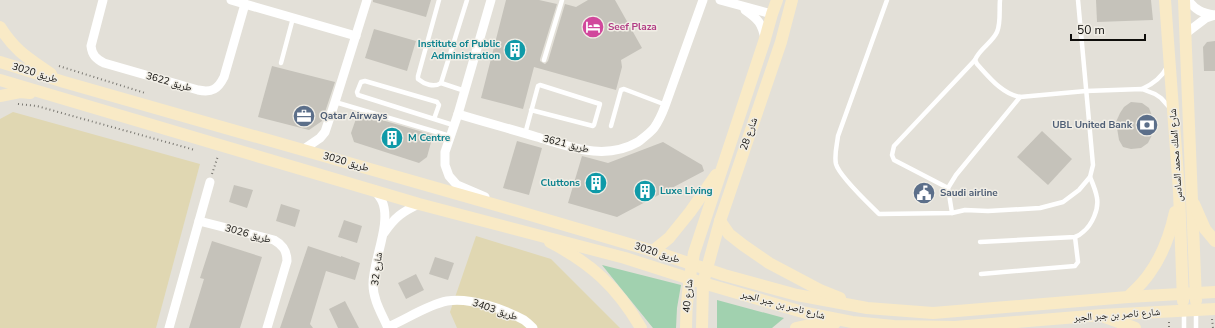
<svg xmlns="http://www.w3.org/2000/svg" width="1215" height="328" viewBox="0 0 1215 328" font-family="'Nunito Sans','Noto Naskh Arabic',sans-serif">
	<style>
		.green { fill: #a1d1af }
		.sand { fill: #e0d7b2 }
		.building { fill: #c5c2ba }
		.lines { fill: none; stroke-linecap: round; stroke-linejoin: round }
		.path { stroke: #7a7872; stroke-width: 2; stroke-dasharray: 1 3; stroke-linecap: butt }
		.lane { stroke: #fff; stroke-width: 4.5 }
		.street { stroke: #fff; stroke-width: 9 }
		.secondary { stroke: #f9eac6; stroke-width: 12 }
		.labels { text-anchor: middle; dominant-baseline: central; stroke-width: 3; stroke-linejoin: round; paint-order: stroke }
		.hotel-label { font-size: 10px; font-weight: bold; fill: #b23c85; stroke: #f0ede5; text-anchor: start }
		.culture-label { font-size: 10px; font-weight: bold; fill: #0d838f; stroke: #f0ede5; text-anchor: end }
		.street-label { font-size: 10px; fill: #0f0e0b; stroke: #f0ede5 }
		.service-label { font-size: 10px; font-weight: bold; fill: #4e5e75; stroke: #f0ede5; text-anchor: start }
	</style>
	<rect width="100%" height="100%" fill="#e3e0d8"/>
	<g class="green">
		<path d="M602,265L681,285L677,308L676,328H653Z"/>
		<path d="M717,300L784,318L772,328H717Z"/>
	</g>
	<g class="sand">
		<path d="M13,112L200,164L156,328H0V119Z"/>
		<path d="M476,236L551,259L620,328H457L450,312Z"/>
	</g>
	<g class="building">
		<path d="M373,0H431L426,17L373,2Z"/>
		<path d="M506,0H539L557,4L540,59V61L543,63L545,64L548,61L565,4L576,7L588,0H615L642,48L621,60L622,67L616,90L534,67L523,109L481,98Z"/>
		<path d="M1096,0H1151L1153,20L1097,22Z"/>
		<path d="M374,29L416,41L407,71L365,58Z"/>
		<path d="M1215,41V71H1204L1203,47L1207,42Z"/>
		<path d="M272,66L335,82L322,121L309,130L258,117Z"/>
		<path d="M1131,102L1142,103L1149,108L1154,121V131L1148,143L1141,148L1131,149L1123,147L1119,140L1116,122L1120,113L1124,107Z"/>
		<path d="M358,113L433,135L427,157L419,163L354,142L351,133Z"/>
		<path d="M1042,131L1072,159L1048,185L1017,157Z"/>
		<path d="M517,141L542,148L529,195L503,188Z"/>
		<path d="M663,142L702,165L704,171L617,217L568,203L582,156L608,163Z"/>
		<path d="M234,185L253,190L247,208L229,202Z"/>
		<path d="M281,204L300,210L295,227L276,221Z"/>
		<path d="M344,220L362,226L357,243L338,237Z"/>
		<path d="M212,241L262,257L240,328H189L204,279L200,278Z"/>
		<path d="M308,246L341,257V256L360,263L355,280L326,271L310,324L313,328H280Z"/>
		<path d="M435,257L454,263L448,280L429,274Z"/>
		<path d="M416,274L424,290L406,299L398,283Z"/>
		<path d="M345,301L359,328H338L329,309Z"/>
	</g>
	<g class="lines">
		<g class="path">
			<path d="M59,66L145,93"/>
			<path d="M18,104L37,106L76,117L195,150"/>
			<path d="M212,174L218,156"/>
			<path d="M1212,319L1213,328"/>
			<path d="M1169,322V328"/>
		</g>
		<g class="lane">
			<path d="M439,0L418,76V79C424,84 434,88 441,83L467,0"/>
			<path d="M887,0L838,136C837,145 834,155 836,164C839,176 869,204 879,214L952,213L965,210L988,211L1040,208L1063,202L1079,190L1090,177L1093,165L1078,0"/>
			<path d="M544,60L562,0"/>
			<path d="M975,60L977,64C989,77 1002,94 1020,97L1086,91L1142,89L1155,94L1161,98L1170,108"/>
			<path d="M281,63L293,18"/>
			<path d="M441,83L465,91"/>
			<path d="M1142,89C1153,84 1162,77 1167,67"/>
			<path d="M335,102L450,136"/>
			<path d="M434,119L439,105L437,102L365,81L361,82L357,92L358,95L453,125"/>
			<path d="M611,126L621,90L624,89L666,105"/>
			<path d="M525,134L538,86L540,85L600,104L594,125L593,126L531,110"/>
			<path d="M948,188L894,160L892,155L894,146L975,60C979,49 992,43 997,32C1001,23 999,10 1000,0"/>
			<path d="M952,213L948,188L956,175L1020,97"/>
			<path d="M980,242L1075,237C1078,236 1081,234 1083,232C1092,225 1099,209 1097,198C1096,191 1093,184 1090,177"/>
			<path d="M981,274L1075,266L1078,262L1075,237"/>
			<path d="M1184,312V328"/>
			<path d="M1196,328V312"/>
		</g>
		<g class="street">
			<path d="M103,0L91,46C92,55 96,59 104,63L198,90C212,93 218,89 224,77L245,4"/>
			<path d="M231,0L356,36"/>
			<path d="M720,0L772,14"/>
			<path d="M1188,0C1195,10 1202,13 1214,15"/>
			<path d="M745,10C758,19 762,23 765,39"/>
			<path d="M1185,34L1206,18L1215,15"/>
			<path d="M458,114C484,122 511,129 537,137C571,147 605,161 638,142C643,138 650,133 654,128C659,121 662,114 665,106L703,0"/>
			<path d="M304,149L320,138L325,132L335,102L367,0"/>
			<path d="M375,190C377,194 380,197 382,201C392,223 373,260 373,284C373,300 382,314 388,328"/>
			<path d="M485,197L457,185L449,176L445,165V152L458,114L491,0"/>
			<path d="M199,221L210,182"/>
			<path d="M384,233C395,217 402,212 419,204"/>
			<path d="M388,327C407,319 427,305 447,301C470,297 504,309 524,320C527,322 530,325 533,328"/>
			<path d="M169,328L199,221L274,240C283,245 287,251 287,261L267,328"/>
		</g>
		<g class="secondary">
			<path d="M1165,0L1179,191L1183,301"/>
			<path d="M1184,0L1196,301"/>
			<path d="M0,27C15,51 28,58 51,74"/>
			<path d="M0,62L64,82L517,211L653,251L724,275L797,295L867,308L933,313L1128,297L1215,292"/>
			<path d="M0,80L419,204L625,258L703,283L806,313L852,322L894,326L955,327L1102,315L1215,309"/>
			<path d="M0,96L20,92L30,93"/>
			<path d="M1194,204L1205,229L1215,241"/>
			<path d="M720,221L729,234L743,245L769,263L820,290L840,298"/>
			<path d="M550,242C592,264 617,287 641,328"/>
			<path d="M653,251L669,238L690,212L716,175"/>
			<path d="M1128,297C1135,290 1143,283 1149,274C1163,255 1170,235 1175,212"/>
			<path d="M1105,317L1135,328"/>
			<path d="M686,328C686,302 689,279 694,253L765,39L772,14L777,0"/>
			<path d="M702,328L703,283L720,221L781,42L792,0"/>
			<path d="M796,328L814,324L835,323"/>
		</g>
	</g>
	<defs>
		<g id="hotel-disc" transform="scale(1.15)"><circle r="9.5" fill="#d1479c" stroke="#f0ede5"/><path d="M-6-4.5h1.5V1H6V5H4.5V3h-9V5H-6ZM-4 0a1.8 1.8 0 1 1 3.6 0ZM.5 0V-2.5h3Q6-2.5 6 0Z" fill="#fff"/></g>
		<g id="building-disc" transform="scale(1.15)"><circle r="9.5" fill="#0f9aa8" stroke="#f0ede5"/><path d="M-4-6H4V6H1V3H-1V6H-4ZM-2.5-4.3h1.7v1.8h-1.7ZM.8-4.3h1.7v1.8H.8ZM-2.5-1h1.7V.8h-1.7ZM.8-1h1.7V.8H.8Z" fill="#fff"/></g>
		<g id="office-disc" transform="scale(1.15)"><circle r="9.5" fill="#5c6f8a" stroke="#f0ede5"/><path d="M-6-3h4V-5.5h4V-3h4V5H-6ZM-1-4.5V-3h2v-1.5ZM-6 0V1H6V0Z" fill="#fff"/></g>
		<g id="bank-disc" transform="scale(1.15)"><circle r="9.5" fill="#5c6f8a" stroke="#f0ede5"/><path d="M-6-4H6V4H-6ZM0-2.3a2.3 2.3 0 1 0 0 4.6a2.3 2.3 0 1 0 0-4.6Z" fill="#fff"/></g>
		<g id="civic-disc" transform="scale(1.15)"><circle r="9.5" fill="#5c6f8a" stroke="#f0ede5"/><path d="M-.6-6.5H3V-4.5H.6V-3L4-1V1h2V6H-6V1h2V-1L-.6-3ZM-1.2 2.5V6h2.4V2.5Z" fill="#fff"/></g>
	</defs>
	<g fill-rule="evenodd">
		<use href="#hotel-disc" x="593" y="27"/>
		<use href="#building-disc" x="515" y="50"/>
		<use href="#office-disc" x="304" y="116"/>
		<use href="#bank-disc" x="1147" y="125"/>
		<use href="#building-disc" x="392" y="138"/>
		<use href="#building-disc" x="596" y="183"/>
		<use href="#building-disc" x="645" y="191"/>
		<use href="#civic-disc" x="924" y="193"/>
	</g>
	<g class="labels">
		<g class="hotel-label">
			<text x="608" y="27">Seef Plaza</text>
		</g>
		<g class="culture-label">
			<text x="500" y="44">Institute of Public<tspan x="500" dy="12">Administration</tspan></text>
			<text x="408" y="138" text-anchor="start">M Centre</text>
			<text x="580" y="183">Cluttons</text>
			<text x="660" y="191" text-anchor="start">Luxe Living</text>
		</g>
		<g class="street-label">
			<text transform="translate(35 73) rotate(17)">طريق 3020</text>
			<text transform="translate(169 82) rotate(16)">طريق 3622</text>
			<text transform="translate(749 134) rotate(-71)">شارع 28</text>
			<text transform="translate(566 144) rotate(14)">طريق 3621</text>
			<text transform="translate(1176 155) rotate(-94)">شارع الملك محمد السادس</text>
			<text transform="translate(346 162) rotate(16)">طريق 3020</text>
			<text transform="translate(248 234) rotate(15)">طريق 3026</text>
			<text transform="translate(657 253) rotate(18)">طريق 3020</text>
			<text transform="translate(377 269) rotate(-83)">شارع 32</text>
			<text transform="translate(688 296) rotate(-85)">شارع 40</text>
			<text transform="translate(783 305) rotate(15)">شارع ناصر بن جبر الجبر</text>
			<text transform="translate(495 310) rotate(19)">طريق 3403</text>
			<text transform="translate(1117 315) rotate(-4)">شارع ناصر بن جبر الجبر</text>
		</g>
		<g class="service-label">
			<text x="320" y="116">Qatar Airways</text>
			<text x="1132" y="125" text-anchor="end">UBL United Bank</text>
			<text x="940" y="193">Saudi airline</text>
		</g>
	</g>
	<path d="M1071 34v6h74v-6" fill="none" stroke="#0f0e0b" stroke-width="2"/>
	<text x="1077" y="34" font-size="12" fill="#0f0e0b" stroke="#f0ede5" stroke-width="3" paint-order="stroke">50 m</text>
</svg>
